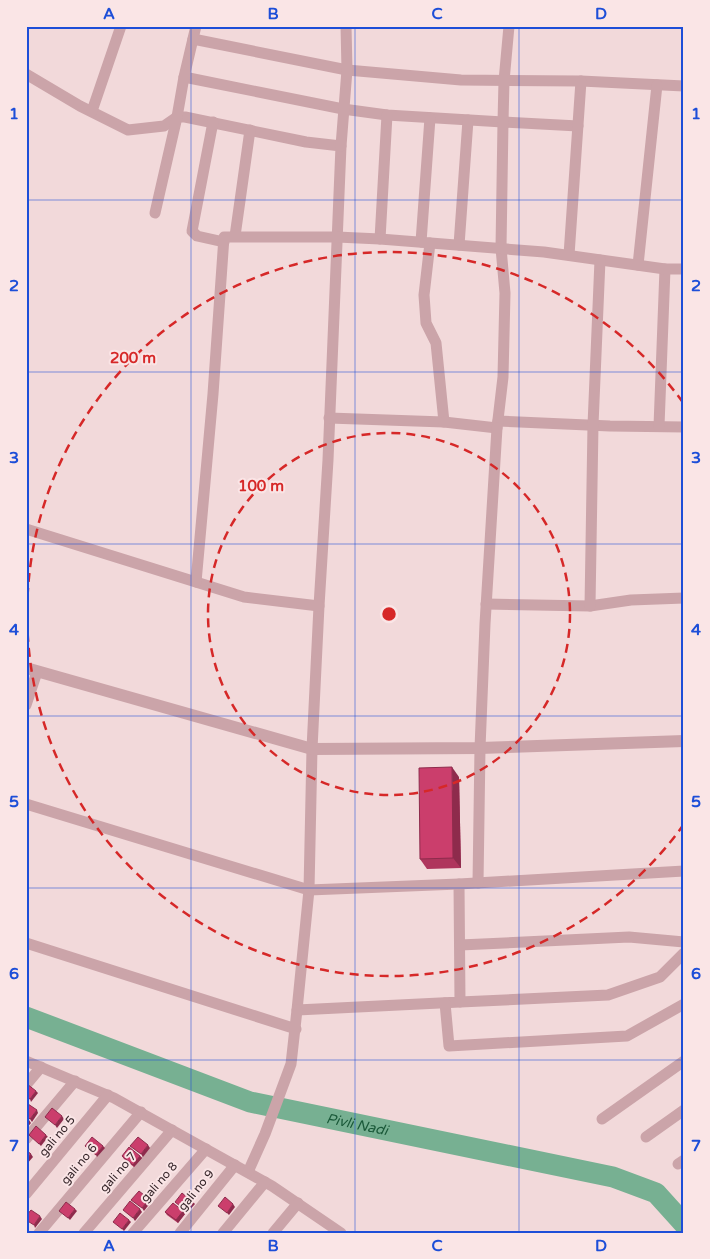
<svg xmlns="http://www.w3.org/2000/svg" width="710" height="1259" viewBox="0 0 710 1259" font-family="'Varela Round',sans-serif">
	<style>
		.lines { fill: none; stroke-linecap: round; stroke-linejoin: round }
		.river { stroke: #77b092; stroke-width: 21 }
		.minor { stroke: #cba4a9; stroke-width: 11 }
		.tertiary { stroke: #cba4a9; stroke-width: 12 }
		.wall { fill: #af355d }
		.shaded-wall { fill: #8e2b4c }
		.building { fill: #cb3e6c; stroke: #8e2b4c }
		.grid { fill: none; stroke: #1d4ed8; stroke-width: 1; stroke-opacity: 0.55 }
		.ring { fill: none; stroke: #d62828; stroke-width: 2.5; stroke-dasharray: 9 6 }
		.labels { text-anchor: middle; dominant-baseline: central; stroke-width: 4; stroke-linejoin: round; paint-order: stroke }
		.street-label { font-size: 12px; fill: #36262a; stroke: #fae5e6 }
		.water-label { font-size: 14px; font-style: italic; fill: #1a5939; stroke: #fae5e6 }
		.centre { fill: #d62828; stroke: #fae5e6; stroke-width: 2.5 }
		.ring-label { font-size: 15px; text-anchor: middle; font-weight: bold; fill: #d62828; stroke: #fae5e6; stroke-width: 4; stroke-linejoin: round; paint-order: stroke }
		.neatline { fill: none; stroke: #1d4ed8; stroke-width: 2 }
		.grid-label { font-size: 16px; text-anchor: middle; font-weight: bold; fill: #1d4ed8 }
	</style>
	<rect width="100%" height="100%" fill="#f2d9da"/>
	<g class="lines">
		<path class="river" id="s1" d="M26,1017L250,1102L613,1177L656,1193L684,1224"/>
		<g class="minor">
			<path d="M193,39L347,70L461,80L581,81L684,86"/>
			<path d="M26,74L80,106L128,130L164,126L177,117H185L306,142L341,146L328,460L319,606L312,749L309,890L297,1010L460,1002L459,884"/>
			<path d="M184,77L343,109L387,115L503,122L578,126"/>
			<path d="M92,111L121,26"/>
			<path d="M213,122L192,231L197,236L224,242"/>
			<path d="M341,146L347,70L346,26"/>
			<path d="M155,213L177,117L184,77L196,26"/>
			<path d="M235,236L250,130"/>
			<path d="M380,239L387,115"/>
			<path d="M421,242L430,118"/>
			<path d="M459,245L468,120"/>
			<path d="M569,255L581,81"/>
			<path d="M638,265L657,85"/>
			<path d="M329,418L444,422L436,343L426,323L424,295L430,243"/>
			<path d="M498,421L610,426L684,427"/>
			<path d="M444,422L497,428L503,377L505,293L501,248L503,122L504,81L509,26"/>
			<path d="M659,426L665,269"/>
			<path d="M26,529L244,597L319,606"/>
			<path d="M196,582L213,394L224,237H337L380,239L544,252L665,269H684"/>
			<path d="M486,604L590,606L631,600L684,598"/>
			<path d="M590,606L593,425L600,260"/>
			<path d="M26,705L37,672"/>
			<path d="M26,804L309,890L459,884L684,871"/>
			<path d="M478,883L480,748L485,624L497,428"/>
			<path d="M26,943L296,1029"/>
			<path d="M460,945L629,937L684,942"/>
			<path d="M460,1002L608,995L660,977L684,953"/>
			<path d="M445,1003L449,1046L627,1036L684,1004"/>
			<path d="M26,1061L114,1098L272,1186L341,1233"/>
			<path d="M26,1085L41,1067"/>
			<path d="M602,1119L684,1061"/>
			<path d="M646,1137L684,1110"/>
			<path d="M26,1139L75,1081"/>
			<path d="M678,1164L684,1160"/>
			<path d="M248,1172L265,1134L291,1064L297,1010"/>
			<path d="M26,1194L108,1095"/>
			<path d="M39,1233L141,1112"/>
			<path d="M84,1233L172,1130"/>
			<path d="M133,1233L206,1149"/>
			<path d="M180,1233L235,1165"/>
			<path d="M223,1233L265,1182"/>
			<path d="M273,1233L298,1203"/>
		</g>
		<path class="tertiary" d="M26,668L312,749L480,748L684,741"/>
	</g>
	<g class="wall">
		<path d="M459,777L461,868L427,869L420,859Z"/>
		<path d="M122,1156H140L142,1158L134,1167L124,1159Z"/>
		<path d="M165,1212L185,1214L178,1223L167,1215Z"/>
	</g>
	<g class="shaded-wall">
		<path d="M452,767L459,777L461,868L453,858Z"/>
		<path d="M36,1091L38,1093L31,1102L30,1099Z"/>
		<path d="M37,1110L38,1113L32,1122L30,1119Z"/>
		<path d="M62,1116L64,1119L57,1128L55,1125Z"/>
		<path d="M29,1120L31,1123L26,1129V1123Z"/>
		<path d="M46,1135L48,1137L41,1146L39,1144Z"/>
		<path d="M148,1145L150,1148L143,1157L141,1154Z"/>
		<path d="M103,1146L105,1148L97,1157L96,1155Z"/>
		<path d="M31,1154L33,1157L26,1165V1160Z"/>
		<path d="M140,1156L142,1158L134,1167L133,1165Z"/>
		<path d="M149,1199L151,1202L144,1211L142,1208Z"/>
		<path d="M193,1202L195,1204L187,1213L185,1210Z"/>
		<path d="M233,1204L235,1207L229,1215L227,1213Z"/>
		<path d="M75,1209L77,1211L70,1220L68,1218Z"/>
		<path d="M140,1209L142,1212L135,1221L133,1218Z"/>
		<path d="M183,1211L185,1214L178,1223L176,1220Z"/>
		<path d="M40,1216L42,1219L35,1228L34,1225Z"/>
		<path d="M129,1220L131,1222L124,1231L122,1229Z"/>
	</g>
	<g class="building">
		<path d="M452,767L453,858L420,859L419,768Z"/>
		<path d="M27,1084L36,1091L30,1099L26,1097V1085Z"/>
		<path d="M28,1104L37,1110L30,1119L26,1116V1105Z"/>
		<path d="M52,1108L62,1116L55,1125L45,1117Z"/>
		<path d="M36,1126L46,1135L39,1144L29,1135Z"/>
		<path d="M92,1137L103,1146L96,1155L85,1146Z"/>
		<path d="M138,1137L148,1145L141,1154L130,1146Z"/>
		<path d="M129,1147L140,1156L133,1165L122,1156Z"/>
		<path d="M26,1150L31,1154L26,1160Z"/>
		<path d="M139,1191L149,1199L142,1208L131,1200Z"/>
		<path d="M182,1193L193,1202L185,1210L175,1202Z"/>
		<path d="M225,1197L233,1204L227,1213L218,1206Z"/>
		<path d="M130,1201L140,1209L133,1218L123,1210Z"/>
		<path d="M66,1202L75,1209L68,1218L59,1211Z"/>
		<path d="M173,1203L183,1211L176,1220L165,1212Z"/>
		<path d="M31,1210L40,1216L34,1225L26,1220V1216Z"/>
		<path d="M120,1213L129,1220L122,1229L113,1222Z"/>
	</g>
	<path class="grid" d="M191,26V1233M355,26V1233M519,26V1233M26,200H684M26,372H684M26,544H684M26,716H684M26,888H684M26,1060H684"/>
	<g class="ring">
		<circle cx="389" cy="614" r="181"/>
		<path d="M684 824A362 362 0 1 1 684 404"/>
	</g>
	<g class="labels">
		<g class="street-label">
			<text transform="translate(57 1136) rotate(-50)">gali no 5</text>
			<text transform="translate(79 1164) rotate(-50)">gali no 6</text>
			<text transform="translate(118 1172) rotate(-49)">gali no 7</text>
			<text transform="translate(159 1182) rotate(-49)">gali no 8</text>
			<text transform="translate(196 1190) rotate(-51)">gali no 9</text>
		</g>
		<g class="water-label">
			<text stroke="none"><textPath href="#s1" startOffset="349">Pivli Nadi</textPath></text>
		</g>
	</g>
	<circle cx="389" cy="614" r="8" class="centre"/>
	<g class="ring-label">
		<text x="133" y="363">200 m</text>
		<text x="261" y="491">100 m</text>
	</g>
	<rect width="710" height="1259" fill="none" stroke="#fae5e6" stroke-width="55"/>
	<rect x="28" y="28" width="654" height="1204" class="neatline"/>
	<g class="grid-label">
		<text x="109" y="19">A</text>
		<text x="273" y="19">B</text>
		<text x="437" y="19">C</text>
		<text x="601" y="19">D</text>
		<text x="14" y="119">1</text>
		<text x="696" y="119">1</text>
		<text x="14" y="291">2</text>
		<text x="696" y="291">2</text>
		<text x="14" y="463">3</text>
		<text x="696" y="463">3</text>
		<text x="14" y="635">4</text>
		<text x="696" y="635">4</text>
		<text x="14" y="807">5</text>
		<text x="696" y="807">5</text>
		<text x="14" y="979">6</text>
		<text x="696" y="979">6</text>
		<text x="14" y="1151">7</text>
		<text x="696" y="1151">7</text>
		<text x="109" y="1251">A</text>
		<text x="273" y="1251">B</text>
		<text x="437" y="1251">C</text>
		<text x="601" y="1251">D</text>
	</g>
</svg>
